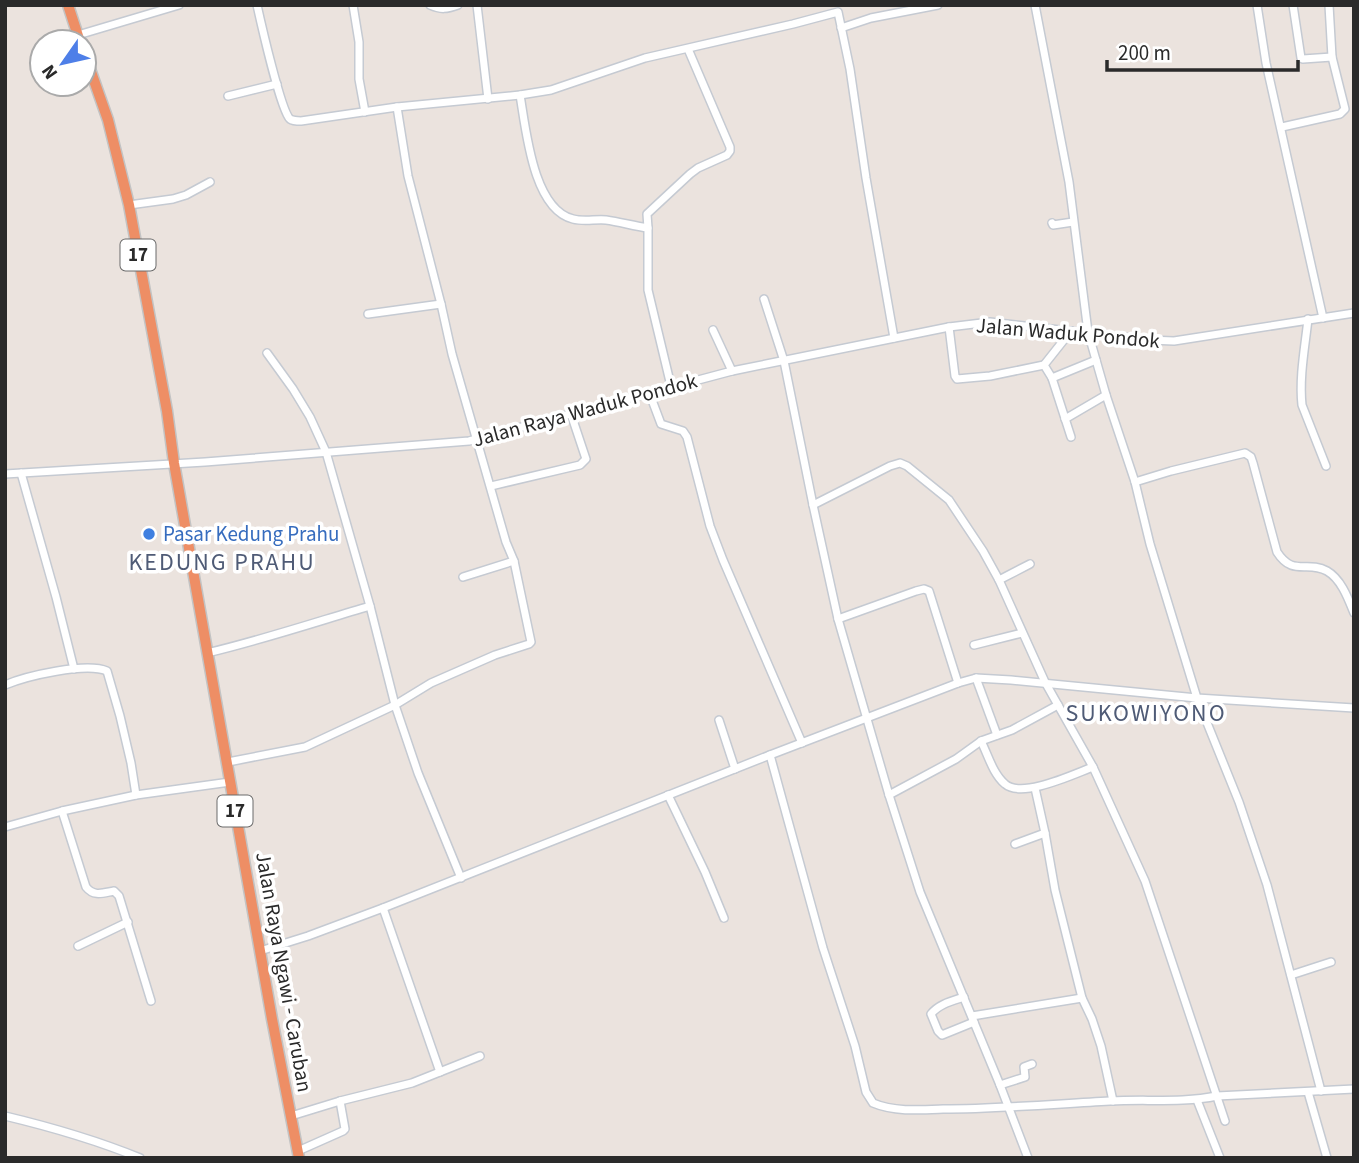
<svg xmlns="http://www.w3.org/2000/svg" width="1359" height="1163" viewBox="0 0 1359 1163" font-family="'Source Sans 3',sans-serif">
	<style>
		.lines { fill: none; stroke-linecap: round; stroke-linejoin: round }
		.minor-casing { stroke: #c5cad2; stroke-width: 10 }
		.highway-casing { stroke: #c3c3c3; stroke-width: 13 }
		.minor { stroke: #fff; stroke-width: 7 }
		.highway { stroke: #ee8e65; stroke-width: 10 }
		.shop-dot { fill: #3f7fe0; stroke: #fff; stroke-width: 2.5 }
		.labels { text-anchor: middle; dominant-baseline: central; stroke-width: 7; stroke-linejoin: round; paint-order: stroke }
		.shield { fill: #fff; stroke: #6a6a6a; stroke-width: 2 }
		.shield-label { font-size: 19px; font-weight: bold; fill: #2a2a2a }
		.street-label { font-size: 21px; fill: #2a2a2a; stroke: #fff }
		.shop-label { font-size: 21px; fill: #366cbe; stroke: #fff; text-anchor: start }
		.quarter-label { font-size: 24px; letter-spacing: 2px; fill: #4f5b76; stroke: #fff }
	</style>
	<rect width="100%" height="100%" fill="#ebe3de"/>
	<g class="lines">
		<g class="minor-casing">
			<g id="minor">
				<path d="M257,5C261,23 281,111 290,119C293,121 298,121 301,121L397,107L520,95L551,90L645,58L793,24L838,12L850,69L866,178L894,338"/>
				<path d="M353,5L359,42V79L365,112"/>
				<path d="M430,5C441,10 447,9 458,5"/>
				<path d="M477,5L488,99"/>
				<path d="M1035,5L1069,182L1088,332L1106,395L1135,482L1150,544L1197,698L1239,802L1267,885L1321,1091"/>
				<path d="M1257,5L1266,63L1323,318"/>
				<path d="M1293,5L1301,58L1303,59L1332,57"/>
				<path d="M841,28L871,18L938,5"/>
				<path d="M78,35L179,5"/>
				<path d="M520,95C526,130 533,209 573,219C584,222 595,219 606,220C620,222 634,226 648,228L647,214L690,174L698,168L727,155L730,151V147L688,49"/>
				<path d="M228,96L277,84"/>
				<path d="M1282,127L1340,114L1345,109L1332,57L1329,5"/>
				<path d="M129,205L173,199L186,195L210,182"/>
				<path d="M1052,223L1053,225L1073,222"/>
				<path d="M648,228V290L671,386"/>
				<path d="M764,299L784,361L813,505L838,619L889,795L920,892L1000,1085L1028,1158"/>
				<path d="M368,314L441,304"/>
				<path d="M1308,319C1305,347 1299,377 1302,405L1326,466"/>
				<path d="M949,327L955,376L957,379L990,376L1044,365"/>
				<path d="M713,330L732,371"/>
				<path d="M1071,331L1044,365L1052,378L1071,437"/>
				<path d="M267,353L293,389L310,417L326,452L370,606L395,705L418,773L461,878"/>
				<path d="M1052,378L1096,360"/>
				<path d="M649,392L661,424L683,431L687,437L710,526L723,560L802,743"/>
				<path d="M1065,419L1106,395"/>
				<path d="M21,473L56,597L74,669"/>
				<path d="M5,474L205,462L469,441L732,371L949,327L990,322L1149,340L1174,341L1354,313"/>
				<path d="M1135,482L1171,471L1245,453L1251,457L1253,463L1277,552C1293,577 1307,560 1327,571C1341,579 1348,598 1354,613"/>
				<path d="M491,486L580,465L586,459L571,414"/>
				<path d="M813,505L890,466L900,463L907,466L949,500L983,551L999,580L1045,682L1093,767L1145,881L1225,1121"/>
				<path d="M463,577L514,561"/>
				<path d="M999,580L1030,564"/>
				<path d="M838,619L916,591L924,589L929,591L958,683"/>
				<path d="M974,645L1022,633"/>
				<path d="M207,653C262,640 316,622 370,606"/>
				<path d="M976,678L997,735"/>
				<path d="M5,685C26,676 86,662 107,671L120,716L131,763L136,795"/>
				<path d="M719,720L735,769"/>
				<path d="M981,741C988,755 993,774 1005,784C1022,799 1074,774 1093,767"/>
				<path d="M770,755L823,948L855,1046L866,1092L873,1103C894,1112 921,1110 943,1109C998,1109 1054,1104 1110,1101C1146,1099 1182,1103 1217,1096L1354,1089"/>
				<path d="M228,762L305,747L395,705L431,683L495,655L529,644L531,642L514,561L506,542L452,354L441,304L408,176L397,107"/>
				<path d="M1035,788L1045,833L1055,890L1082,998L1092,1019L1101,1046L1113,1101"/>
				<path d="M668,795L705,872L724,918"/>
				<path d="M889,795L956,759L981,741L1012,730L1058,705"/>
				<path d="M62,811L86,887C94,897 103,893 114,891L119,896L151,1001"/>
				<path d="M5,827L62,811L136,795L230,782"/>
				<path d="M1015,844L1045,833"/>
				<path d="M383,908L440,1072"/>
				<path d="M78,946L128,922"/>
				<path d="M260,951L308,936L383,908L770,755L958,683L976,678L1011,680L1197,698L1354,708"/>
				<path d="M1291,975L1331,962"/>
				<path d="M964,997C952,1001 939,1004 931,1014L938,1031L942,1035L974,1022"/>
				<path d="M972,1016L1082,998"/>
				<path d="M1000,1085L1025,1077L1024,1067L1032,1064"/>
				<path d="M1308,1092L1327,1158"/>
				<path d="M1197,1100L1220,1158"/>
				<path d="M5,1116C51,1127 96,1140 140,1158"/>
				<path d="M291,1116L340,1101L412,1083L480,1056"/>
				<path d="M298,1151L343,1131L345,1129L340,1101"/>
			</g>
		</g>
		<g class="highway-casing">
			<g id="highway">
				<path d="M68,5L80,42"/>
				<path d="M84,52L108,120L129,205L167,411L174,463L272,1019L299,1158"/>
			</g>
		</g>
		<use href="#minor" class="minor"/>
		<use href="#highway" class="highway"/>
	</g>
	<circle class="shop-dot" cx="149" cy="534" r="7"/>
	<g class="labels">
		<g class="shield">
			<rect x="120.5" y="239.5" width="35" height="31" rx="5"/>
			<rect x="217.5" y="795.5" width="35" height="31" rx="5"/>
		</g>
		<g class="shield-label">
			<text x="138" y="255">17</text>
			<text x="235" y="811">17</text>
		</g>
		<g class="street-label">
			<text transform="translate(1068 333) rotate(5)">Jalan Waduk Pondok</text>
			<text transform="translate(585 410) rotate(-15)">Jalan Raya Waduk Pondok</text>
			<text transform="translate(284 972) rotate(80)">Jalan Raya Ngawi - Caruban</text>
		</g>
		<g class="shop-label">
			<text x="163" y="534">Pasar Kedung Prahu</text>
		</g>
		<g class="quarter-label">
			<text x="222" y="562">KEDUNG PRAHU</text>
			<text x="1146" y="713">SUKOWIYONO</text>
		</g>
	</g>
	<rect width="1359" height="1163" fill="none" stroke="#2a2a2a" stroke-width="14"/>
	<g transform="translate(63 63) rotate(236)"><circle r="33" fill="#ffffff" stroke="#aaaaaa" stroke-width="2"/>
	<path d="M0-5L12 26L0 18L-12 26Z" fill="#4e7fe8"/>
	<text y="-10" font-size="19" font-weight="bold" text-anchor="middle" fill="#2a2a2a">N</text>
	</g>
	<path d="M1107 60v10h191v-10" fill="none" stroke="#2a2a2a" stroke-width="3.5"/>
	<text x="1118" y="60" font-size="21" fill="#2a2a2a" stroke="#ffffff" stroke-width="5" paint-order="stroke">200 m</text>
</svg>
